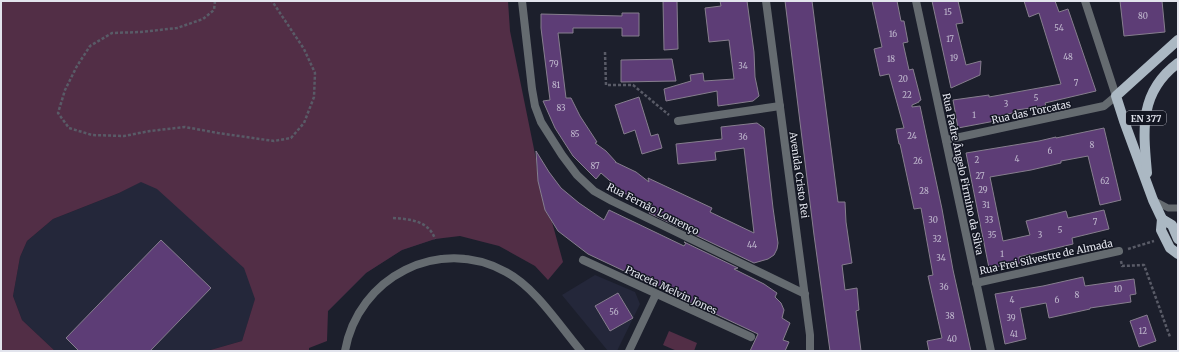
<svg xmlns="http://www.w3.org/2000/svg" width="1179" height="352" viewBox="0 0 1179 352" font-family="Merriweather,serif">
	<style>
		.built { fill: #24273a }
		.green { fill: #522e46 }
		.building { fill: #5d3d76; stroke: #867e8e }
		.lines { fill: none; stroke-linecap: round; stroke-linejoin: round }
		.path { stroke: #595b67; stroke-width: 2.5; stroke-dasharray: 3 2; stroke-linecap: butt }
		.lane { stroke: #656b70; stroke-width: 7 }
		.street { stroke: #656b70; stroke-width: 8 }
		.primary { stroke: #abb8c3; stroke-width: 10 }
		.labels { text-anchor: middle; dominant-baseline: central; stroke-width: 3; stroke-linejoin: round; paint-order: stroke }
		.number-label { font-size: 8px; fill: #c1bacf }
		.shield { fill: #131622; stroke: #a4a6b0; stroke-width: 1 }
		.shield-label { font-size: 9px; font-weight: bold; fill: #e2e4ed }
		.street-label { font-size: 10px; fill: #e2e4ed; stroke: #131622 }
	</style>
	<rect width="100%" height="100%" fill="#1c1f2c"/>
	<g class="built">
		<path d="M193,154L441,239H435L402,250L366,273L328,311L255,300L242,341L207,351H55L22,320L13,296L20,257L27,241L53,219L119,193Z"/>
		<path d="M595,275L635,292L640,304L617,351H608L562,295Z"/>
	</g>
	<g class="green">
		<path d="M1,1H508L510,31L536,159L538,181L545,210L552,222L563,262L548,280L535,266L499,246L460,236L435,239L402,250L366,273L328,311L327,341L309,348V351H207L242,341L255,299L244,268L157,189L141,182L119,193L53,219L27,241L20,257L13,296L22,320L55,351H1Z"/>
		<path d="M669,331L697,343L694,351H677L663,345Z"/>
	</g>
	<g class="building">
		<path d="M663,1H677L678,49L664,50Z"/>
		<path d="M720,1H747L754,52L755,77L759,96L753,101L718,106L717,91L666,101L664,89L691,81L690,75L703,73L704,81L734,79L729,40L709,42L705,8L721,6Z"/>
		<path d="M785,1H812L838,202H845L846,222L852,263L842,265L845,290L857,288L859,310L856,311L861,351H830L814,235Z"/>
		<path d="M872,1H897L901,21H904L908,42L903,43L909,70L913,69L921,100L919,101V102L912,105V107L920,106L942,209L953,270L971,351H929L927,341L942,338L928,276L933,275L921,208L914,209L900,144H899L896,129L904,128L889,74L880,76L874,49L882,47Z"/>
		<path d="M932,1H958L963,23L956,24L966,65L981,61L980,75L951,88Z"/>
		<path d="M1024,1H1055L1059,12L1068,9L1096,91L1045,103L1046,106L1016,110L1017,112L994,117L995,121L958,128L953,100L989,95V97L1061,84L1039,13L1029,17Z"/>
		<path d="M1120,1H1162L1165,32L1124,36Z"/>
		<path d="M622,13H639V36H622V28H573V33H558L566,98H571L580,116L597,142L595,143L606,151L616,162H615L636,172L649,182L648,178L712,208L710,212L754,233L744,148L715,152L716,160L678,164L676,144L722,139L721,127L757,123L764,128L773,208L778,243L777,249L774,255L768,259L754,263L649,213L652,207L624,193L601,173L596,179L573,156L555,128L543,101L550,100L541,28V14L622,16Z"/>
		<path d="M672,59L676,81L621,82V60Z"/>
		<path d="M639,97L651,136L658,134L662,148L642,154L635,130L624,134L615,105Z"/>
		<path d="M1104,128L1121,200L1100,205L1088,156L1061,161V163L1031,170L990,177L1003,241L1030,235L1026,221L1066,211L1068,218L1104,210L1109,229L1072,238L1073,244L1019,257L1020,263L989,268L966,153L1039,141L1056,137V138Z"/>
		<path d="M536,151L549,172L561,188L579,203L604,220L609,210L684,246L686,243L684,242L738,268L734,269L764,284L777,293L775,297L781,303L784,310L782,318L790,323L783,340L789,342L785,351H750L758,334L588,254L558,231L545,210L538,181Z"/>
		<path d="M161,240L211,288L150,351H79L66,338Z"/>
		<path d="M1083,277L1085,286L1134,279L1136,294L1130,295L1131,302L1090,308V309L1049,318L1046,303L1020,308L1026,339L1005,344L995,294L1043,286Z"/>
		<path d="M618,293L633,318L610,331L595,306Z"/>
		<path d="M1147,315L1156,341L1139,347L1130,321Z"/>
	</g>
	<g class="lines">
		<g class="path">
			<path d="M215,1L214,10L203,19L177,28L141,32L112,33L90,46L77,66L65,90L58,113L69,128L92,135L124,136L150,131L185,127L218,133L274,141L291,138L304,123L314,97L315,73L304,49L272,1"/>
			<path d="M605,52L606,85H633L669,115"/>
			<path d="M393,218C410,219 429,221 435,239"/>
			<path d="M1128,249L1154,241"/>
			<path d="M1121,261L1122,266L1144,265L1170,337"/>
		</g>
		<path class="lane" d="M1153,200L1168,208H1178"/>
		<g class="street">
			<path d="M522,1L532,89L535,106L541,122L562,155L577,175L594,191L612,201L805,294"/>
			<path d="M766,1L810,335V351"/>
			<path d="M916,1L991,351"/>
			<path d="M678,121L780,106"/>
			<path d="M946,140L1104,106L1116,96L1085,1"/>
			<path d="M583,260L751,337"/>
			<path d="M976,283L1119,251"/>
			<path d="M345,351C358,277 439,235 506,272C536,288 559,325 581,351"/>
			<path d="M629,351L656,294"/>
		</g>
		<g class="primary">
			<path d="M1178,40L1116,96L1124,121L1153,200L1162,219L1161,230L1170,248L1178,254"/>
			<path d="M1147,173C1143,129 1139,92 1178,63"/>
			<path d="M1162,219L1172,225L1178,239"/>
		</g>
	</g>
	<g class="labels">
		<g class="number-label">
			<text x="948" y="12">15</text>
			<text x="1143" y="16">80</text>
			<text x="1059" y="28">54</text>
			<text x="893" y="34">16</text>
			<text x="950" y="39">17</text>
			<text x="1068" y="57">48</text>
			<text x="954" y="58">19</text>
			<text x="891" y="59">18</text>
			<text x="554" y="64">79</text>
			<text x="743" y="66">34</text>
			<text x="903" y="79">20</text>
			<text x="1076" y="83">7</text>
			<text x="556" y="85">81</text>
			<text x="907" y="95">22</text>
			<text x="1036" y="98">5</text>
			<text x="1006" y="104">3</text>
			<text x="561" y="108">83</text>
			<text x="974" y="115">1</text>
			<text x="575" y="134">85</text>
			<text x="912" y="136">24</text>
			<text x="743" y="137">36</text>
			<text x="1092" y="145">8</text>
			<text x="1050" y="151">6</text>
			<text x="1017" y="159">4</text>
			<text x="977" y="160">2</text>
			<text x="918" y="161">26</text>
			<text x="595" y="166">87</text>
			<text x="980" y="176">27</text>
			<text x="1105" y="181">62</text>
			<text x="983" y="190">29</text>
			<text x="924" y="191">28</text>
			<text x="986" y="205">31</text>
			<text x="933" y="220">30</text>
			<text x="989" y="220">33</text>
			<text x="1095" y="222">7</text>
			<text x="1060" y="230">5</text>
			<text x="992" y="235">35</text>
			<text x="1040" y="235">3</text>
			<text x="937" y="239">32</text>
			<text x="752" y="245">44</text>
			<text x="1002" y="254">1</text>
			<text x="941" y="258">34</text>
			<text x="944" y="287">36</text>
			<text x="1118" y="289">10</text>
			<text x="1077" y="295">8</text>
			<text x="1012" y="300">4</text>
			<text x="1057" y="300">6</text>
			<text x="614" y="312">56</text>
			<text x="950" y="316">38</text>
			<text x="1011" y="318">39</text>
			<text x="1143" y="331">12</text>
			<text x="1014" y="334">41</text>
			<text x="952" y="339">40</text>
		</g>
		<rect class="shield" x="1126" y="111" width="40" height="14" rx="3"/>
		<g class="shield-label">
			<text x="1146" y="118">EN 377</text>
		</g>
		<g class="street-label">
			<text transform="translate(1031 112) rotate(-12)">Rua das Torcatas</text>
			<text transform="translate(963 174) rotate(78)">Rua Padre Ângelo Firmino da Silva</text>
			<text transform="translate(799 175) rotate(82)">Avenida Cristo Rei</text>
			<text transform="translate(653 209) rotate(27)">Rua Fernão Lourenço</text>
			<text transform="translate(1046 257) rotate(-12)">Rua Frei Silvestre de Almada</text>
			<text transform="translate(671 290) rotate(25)">Praceta Melvin Jones</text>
		</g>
	</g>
	<rect width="1179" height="352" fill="none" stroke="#e2e4ed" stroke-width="4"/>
</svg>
